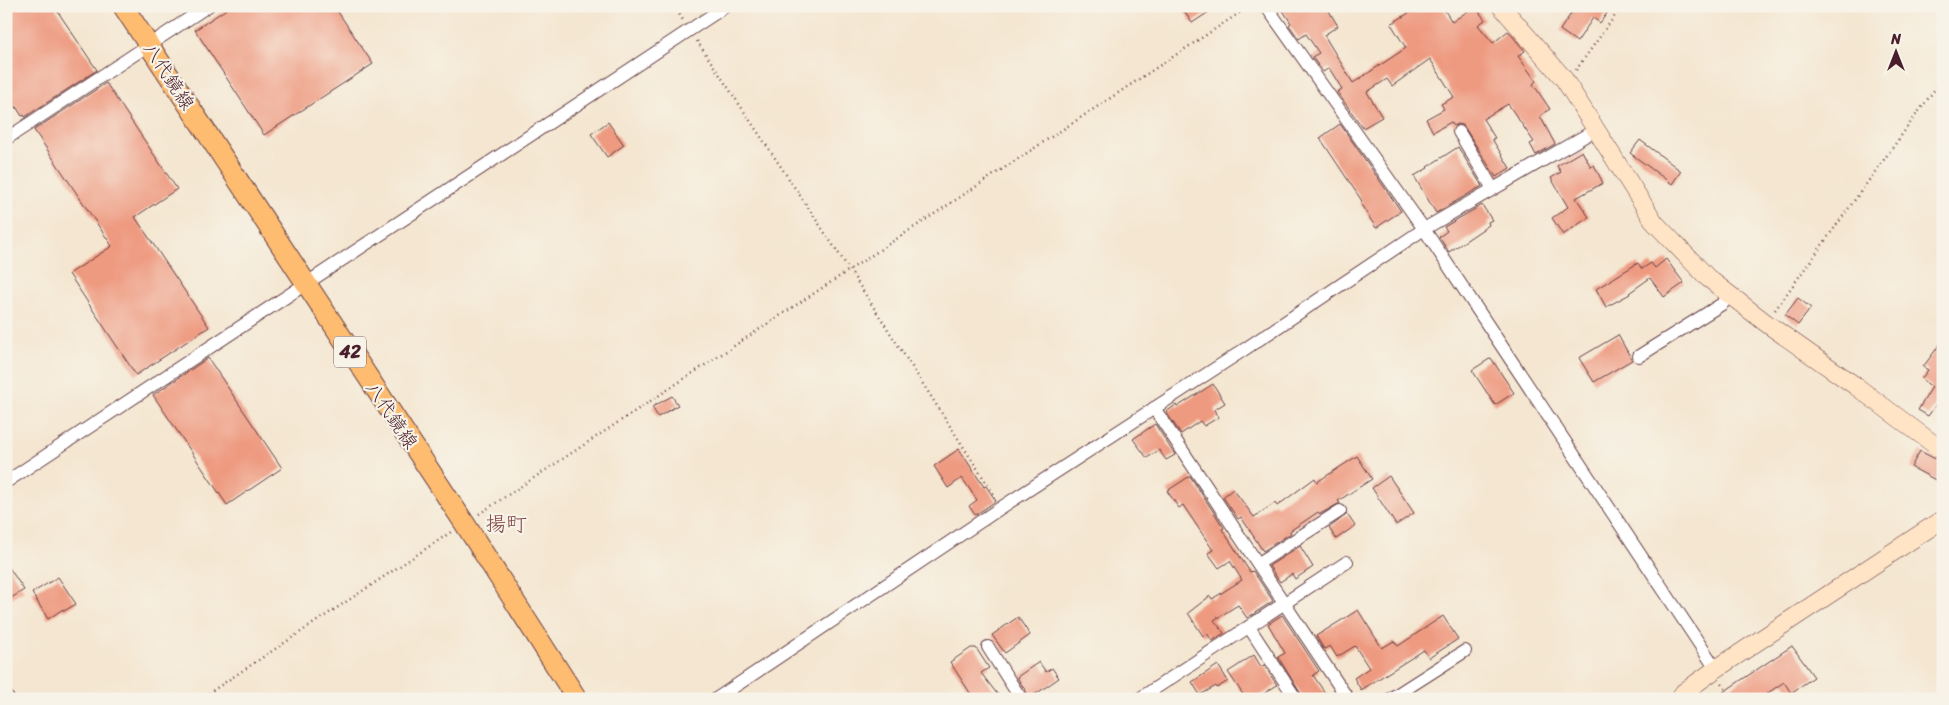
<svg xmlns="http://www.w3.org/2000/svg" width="1949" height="705" viewBox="0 0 1949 705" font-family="Sriracha,'Klee One',sans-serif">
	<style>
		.building { fill: #ee9a80 }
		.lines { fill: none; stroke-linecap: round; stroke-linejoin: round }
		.street-casing { stroke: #643d44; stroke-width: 14 }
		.secondary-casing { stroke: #643d44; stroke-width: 19 }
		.primary-casing { stroke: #643d44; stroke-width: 22 }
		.path { stroke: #643d44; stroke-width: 2.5; stroke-dasharray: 1 4; stroke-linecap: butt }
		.street { stroke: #fff; stroke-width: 12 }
		.secondary { stroke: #ffe4c6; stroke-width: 18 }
		.primary { stroke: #febc70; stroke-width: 20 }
		.labels { text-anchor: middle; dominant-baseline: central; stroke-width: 4.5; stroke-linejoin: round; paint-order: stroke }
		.shield { fill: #f7f3e8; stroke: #7e5f64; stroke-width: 1 }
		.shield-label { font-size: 18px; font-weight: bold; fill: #4a1f2b }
		.street-label { font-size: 19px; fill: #4a1f2b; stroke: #f7f3e8 }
		.quarter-label { font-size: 21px; fill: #834a49; stroke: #f7f3e8 }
	</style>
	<rect width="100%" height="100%" fill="#f7f3e8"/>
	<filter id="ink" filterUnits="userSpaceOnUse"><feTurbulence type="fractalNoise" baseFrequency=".02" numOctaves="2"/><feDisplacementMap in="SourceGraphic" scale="10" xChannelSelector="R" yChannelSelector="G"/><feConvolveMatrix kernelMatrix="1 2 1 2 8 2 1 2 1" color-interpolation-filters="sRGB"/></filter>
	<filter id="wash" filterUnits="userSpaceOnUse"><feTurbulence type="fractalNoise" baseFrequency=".0096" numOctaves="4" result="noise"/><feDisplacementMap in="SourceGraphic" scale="20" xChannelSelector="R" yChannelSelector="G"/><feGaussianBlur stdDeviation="1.12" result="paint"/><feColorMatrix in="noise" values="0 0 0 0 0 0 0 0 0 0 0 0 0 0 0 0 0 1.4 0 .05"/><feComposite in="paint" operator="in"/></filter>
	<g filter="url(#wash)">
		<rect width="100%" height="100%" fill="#f4e6d0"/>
		<g id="blocks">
			<g class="building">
				<path d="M6,6H54L97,70L25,117L24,115L22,116L13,102L6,106Z"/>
				<path d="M231,6H334L373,64L264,135L195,30Z"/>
				<path d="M1181,6H1218L1192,23Z"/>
				<path d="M1280,6H1326L1338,26L1324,35L1353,83L1406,48L1391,24L1420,6H1442L1452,22L1475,6L1485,20L1478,25L1493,43L1508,31L1525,51L1518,56L1536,81L1533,84L1550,109L1540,116L1555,144L1536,155L1530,144L1534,142L1508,104L1483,119L1495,138L1492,139L1510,168L1496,177L1463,125L1458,124L1454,126L1451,122L1433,132L1426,119L1444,109L1441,104L1454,97L1430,59L1392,86L1387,79L1367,92L1382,117L1363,128L1337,92L1342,89L1329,68L1323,72L1312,57L1319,53L1306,34L1299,39L1289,25L1291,23Z"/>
				<path d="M1576,6H1612L1600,23L1593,18L1577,42L1560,30Z"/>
				<path d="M106,83L177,189L135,217L209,327L136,375L69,274L112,246L34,130Z"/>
				<path d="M608,122L624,145L607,157L591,134Z"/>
				<path d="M1340,124L1401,211L1376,228L1360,203L1362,201L1320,138Z"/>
				<path d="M1640,140L1681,171L1672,184L1630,153Z"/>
				<path d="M1458,147L1482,186L1436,213L1414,176L1428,168L1427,167Z"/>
				<path d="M1582,151L1591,167L1594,165L1603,183L1576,198L1589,217L1563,235L1552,218L1568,207L1551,178L1561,172L1557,166Z"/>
				<path d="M1482,205L1492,220L1488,222L1489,225L1449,252L1439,237L1447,231L1444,227Z"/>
				<path d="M1666,259L1684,283L1664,297L1650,278L1629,293L1630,294L1606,307L1596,289L1638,263L1642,269L1651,263L1655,268Z"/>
				<path d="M1798,298L1811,308L1798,325L1785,315Z"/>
				<path d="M1618,335L1632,360L1594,382L1579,358Z"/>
				<path d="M1943,340V395L1928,416L1918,410L1932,387L1921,379L1928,370L1923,367Z"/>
				<path d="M208,358L282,468L227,505L153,395Z"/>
				<path d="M1491,358L1514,393L1495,405L1472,370Z"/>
				<path d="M1213,384L1225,403L1214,410L1219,417L1204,426L1200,421L1181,434L1166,412L1176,405L1177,407Z"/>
				<path d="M672,396L678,405L658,417L652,407Z"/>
				<path d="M1155,424L1175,455L1166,460L1159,450L1147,458L1133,439Z"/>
				<path d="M959,449L984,487L986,486L996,501L975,515L969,506L977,500L962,478L948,488L934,466Z"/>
				<path d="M1920,451L1943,463V484L1911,467Z"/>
				<path d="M1357,456L1372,479L1338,501L1340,503L1320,514L1318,512L1290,531L1291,533L1263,551L1241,517L1238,519L1223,497L1233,489L1254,517L1275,503L1277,506L1315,478L1317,482Z"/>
				<path d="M1190,476L1224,528L1222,529L1250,572L1253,571L1273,601L1247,618L1238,605L1214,620L1224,633L1212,641L1207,633L1203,636L1188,613L1210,596L1212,599L1242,580L1230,561L1219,568L1208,553L1213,550L1183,505L1179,508L1167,491Z"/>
				<path d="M1389,476L1414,513L1396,525L1372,488Z"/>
				<path d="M1347,514L1355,526L1336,539L1329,528Z"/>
				<path d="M1300,546L1313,567L1295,579L1292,574L1280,582L1269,566Z"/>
				<path d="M6,563L24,590L6,601Z"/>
				<path d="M58,577L76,604L64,611L63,609L48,619L32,593Z"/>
				<path d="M1358,610L1382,648L1394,641L1398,646L1443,616L1458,639L1429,658L1424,650L1361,690L1354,678L1369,668L1355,646L1337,657L1330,646L1324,649L1316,636Z"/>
				<path d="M1282,615L1319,671L1313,675L1329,699H1304L1278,657L1285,653L1268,624Z"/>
				<path d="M1018,617L1030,635L1005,653L992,635Z"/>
				<path d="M1792,646L1814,677L1791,693L1784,682L1759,699H1713Z"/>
				<path d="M971,648H976L989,668L981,673L1001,699H974L950,662Z"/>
				<path d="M1254,655L1261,667L1264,665L1277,685L1256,699H1246L1228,672Z"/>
				<path d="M1039,662L1046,672L1052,668L1059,678L1030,698L1017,677Z"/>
				<path d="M1218,665L1228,681L1217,688L1216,686L1200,695L1192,682Z"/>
			</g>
		</g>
	</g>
	<g filter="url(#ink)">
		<use href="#blocks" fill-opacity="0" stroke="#643d44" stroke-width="1"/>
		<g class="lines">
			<g class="street-casing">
				<g id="street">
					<path d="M1266,6L1424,229L1716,669"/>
					<path d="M1459,132L1493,189"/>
					<path d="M6,139L208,6"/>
					<path d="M1639,356L1722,304L1731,295"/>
					<path d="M1154,408L1348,699"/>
					<path d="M6,482L726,6"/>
					<path d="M1259,563L1340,511"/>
					<path d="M1249,627L1296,699"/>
					<path d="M988,647L1021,699"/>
					<path d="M6,696L8,699"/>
					<path d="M716,699L1002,507L1236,355L1424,229L1597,129"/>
					<path d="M1139,699L1347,562"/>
					<path d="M1390,699L1465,651"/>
				</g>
			</g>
			<g class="secondary-casing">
				<g id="secondary">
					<path d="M1501,6L1564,79L1655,223L1708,278L1766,323L1857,387L1943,451"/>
					<path d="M1679,699L1684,692L1716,669L1943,519"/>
				</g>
			</g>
			<g class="primary-casing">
				<path id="primary" d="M123,6L465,524L577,699"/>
			</g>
			<g class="path">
				<path d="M674,6L683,20"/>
				<path d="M697,41L849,269L995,496"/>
				<path d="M1576,70L1622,6"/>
				<path d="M1775,310L1943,78"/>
				<path d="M479,514L1250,6"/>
				<path d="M1722,684L1732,699"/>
				<path d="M200,699L451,532"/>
			</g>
			<use href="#street" class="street"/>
			<use href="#secondary" class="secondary"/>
			<use href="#primary" class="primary"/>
		</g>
	</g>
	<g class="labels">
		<rect class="shield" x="334" y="336.5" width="32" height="31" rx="4"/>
		<g class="shield-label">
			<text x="350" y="352">42</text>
		</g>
		<g class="street-label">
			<text transform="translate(169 76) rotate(57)">八代鏡線</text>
			<text transform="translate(392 415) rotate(56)">八代鏡線</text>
		</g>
		<g class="quarter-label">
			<text x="506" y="524">揚町</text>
		</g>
	</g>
	<rect width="1949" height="705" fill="none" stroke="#f7f3e8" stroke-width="25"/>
	<g transform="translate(1896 52)" stroke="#f7f3e8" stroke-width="4" paint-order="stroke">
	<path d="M0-4L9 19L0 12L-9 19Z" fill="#4a1f2b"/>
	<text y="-8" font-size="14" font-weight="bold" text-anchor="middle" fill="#4a1f2b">N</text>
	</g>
</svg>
